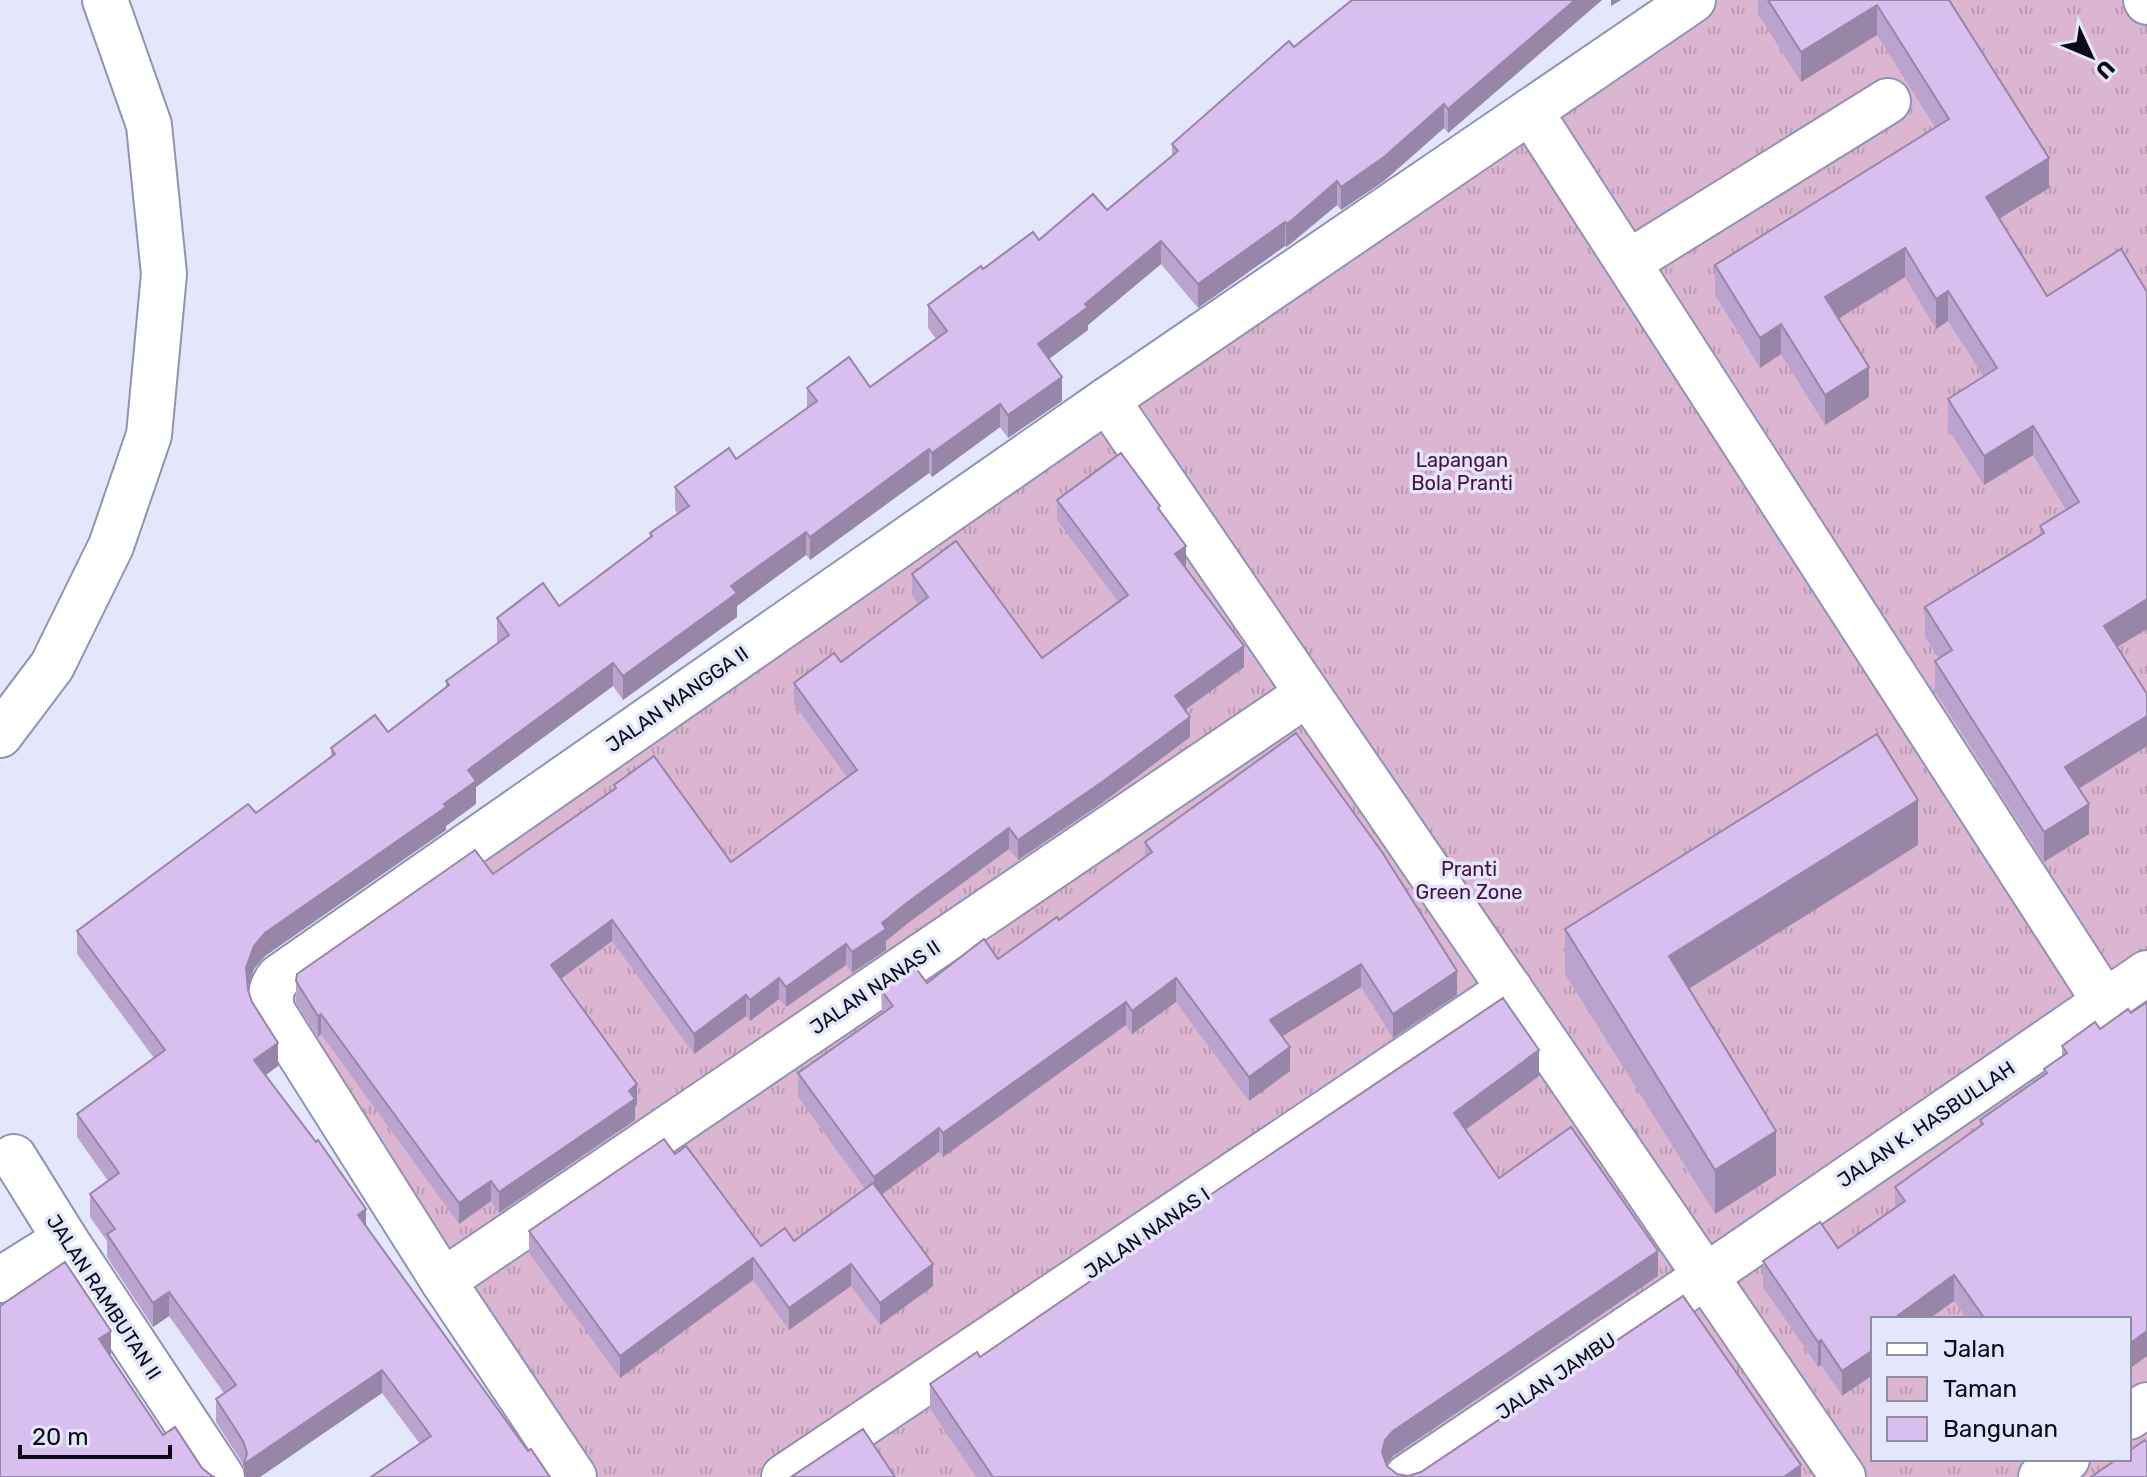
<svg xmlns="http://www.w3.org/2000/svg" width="2147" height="1477" viewBox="0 0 2147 1477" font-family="Rubik,sans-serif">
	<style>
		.park { fill: url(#park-tufts); fill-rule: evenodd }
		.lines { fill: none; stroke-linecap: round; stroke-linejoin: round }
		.minor-casing { stroke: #9094b4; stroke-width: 48 }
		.major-casing { stroke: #9094b4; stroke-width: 48 }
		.minor { stroke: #fff; stroke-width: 44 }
		.major { stroke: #fff; stroke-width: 44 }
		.wall { fill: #baa4ce }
		.shaded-wall { fill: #9786a7 }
		.building { fill: #d8bfef; stroke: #9786a7; stroke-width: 2 }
		.labels { text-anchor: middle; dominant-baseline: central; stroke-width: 7; stroke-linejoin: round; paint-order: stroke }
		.park-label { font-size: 20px; fill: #48103c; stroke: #e4e6fb }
		.street-label { font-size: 20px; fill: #0a0b16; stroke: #e4e6fb }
	</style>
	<defs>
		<pattern id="park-tufts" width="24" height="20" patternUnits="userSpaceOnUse" patternTransform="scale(2)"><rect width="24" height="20" fill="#dcb5d0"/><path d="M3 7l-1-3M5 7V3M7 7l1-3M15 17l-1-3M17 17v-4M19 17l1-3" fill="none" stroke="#bb9ab2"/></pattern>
	</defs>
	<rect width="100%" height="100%" fill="#e4e6fb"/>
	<path class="park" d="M1695,0H2147V1477H576L275,985ZM1873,1319H2129V1459H1873Z"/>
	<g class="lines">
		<g class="minor-casing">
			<g id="minor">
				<path d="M2146,0L2147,2"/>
				<path d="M1530,111L2105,1002"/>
				<path d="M1629,262L1888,101"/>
				<path d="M1107,400L1843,1477"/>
				<path d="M14,1157L65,1239L222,1477"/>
				<path d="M0,1280L65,1239"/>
				<path d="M443,1281L1307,694"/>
				<path d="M2129,1417L2147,1405"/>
				<path d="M574,1477L443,1281L273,1012C269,999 270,988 279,977L1107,400L1693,0"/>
				<path d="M784,1477L1510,989"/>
				<path d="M1407,1477L1706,1276L2147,973"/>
				<path d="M2041,1477L2067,1459"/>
			</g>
		</g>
		<g class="major-casing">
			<path id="major" d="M0,735L52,666L111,546L149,435L164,274L149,125L105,0"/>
		</g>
		<use href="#minor" class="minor"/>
		<use href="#major" class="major"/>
	</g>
	<g class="wall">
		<path d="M1602,0L1448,133L1444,128L1384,181L1341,210L1337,205L1292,243L1286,247L1285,246L1198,308L1161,264L1088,325V330L1049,359L1062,401L1008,438L1000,427L932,477L929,473L810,560L806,555L737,606V617L623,700L613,686L476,787V804L446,826V830L265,956L254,969L247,988L278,1066L265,1075L366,1226L528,1451L550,1477L420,1444L382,1393L260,1477H244L243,1464L216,1422V1399L224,1393L169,1316L153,1327L107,1257V1241L90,1217V1194L108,1181L77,1137V1114L154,1058L77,954V931L256,813L331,757V748L388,732L446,688V681L498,643L497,641V618L559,606L650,538V533L678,514L675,510V487L736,459L807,408V388L870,387L936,339L928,328V305L983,269L1039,240L1107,210L1172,155V144L1294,47Z"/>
		<path d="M1758,0H1949L2049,188L1999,218L2047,296L2118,647L2147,746L2079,789L2089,834L2044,862L1935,691V661L1939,659L1925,637V607L2040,536V526L2066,510L2033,455L1984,485L1948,429V399L1984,377L1948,321L1936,329L1905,277L1839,319L1869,397L1825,425L1781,354L1760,368L1715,295V265L1935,127L1877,35L1801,82L1758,14Z"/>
		<path d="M1057,500L1160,511L1185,567L1244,667L1185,710L1190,737L1102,803L1018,860L1009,849L908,923L886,941V950L852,973L846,965L786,1007L779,999L750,1021L746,1016L694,1054L612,941L561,979L637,1105L635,1107V1120L499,1213L491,1201L459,1224L321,1034L318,1037L296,1002V981L493,874L614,789V785L731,862L847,777L794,704V683L841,662L918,604L912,595V574L1042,658L1118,602L1057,520Z"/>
		<path d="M1145,842L1457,995L1393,1038L1361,987L1282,1036L1290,1071L1249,1101L1176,1002L1132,1034L1126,1025L943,1157L939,1152L882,1195L933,1286L880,1325L851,1286L789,1330L753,1280L620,1378L529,1253V1231L675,1154L761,1246L794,1241L865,1189L798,1097V1073L882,1014L881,990L927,983L998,959L1059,920L1145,857Z"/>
		<path d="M1918,845L1689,989L1776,1175L1715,1214L1565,974V929Z"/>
		<path d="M2147,1002V1356L2129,1369V1319H1967L1954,1301L1873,1319L1842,1396L1821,1365L1818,1367L1763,1287V1261L1838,1248L1895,1207V1187L1980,1126V1120L2044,1074V1069L2062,1057V1046L2131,1013Z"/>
		<path d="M1539,1076L1465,1130L1499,1178L1658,1276L1393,1456L1386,1464L1387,1466L1397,1474L1408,1476L1801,1477H976L930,1409V1384L980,1357L1103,1273V1267Z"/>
	</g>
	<g class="shaded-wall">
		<path d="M1575,0H1602L1448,133V109Z"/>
		<path d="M1611,0H1621L1611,6Z"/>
		<path d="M1877,5V35L1801,82V52Z"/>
		<path d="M1444,104V128L1384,181L1341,210V187Z"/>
		<path d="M2049,158V188L1986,227V197Z"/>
		<path d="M1337,181V205L1286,247V224Z"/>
		<path d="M1285,222V246L1198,308V284Z"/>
		<path d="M1161,241V264L1088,325V330L1038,367V344Z"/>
		<path d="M1905,248V277L1825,327V297Z"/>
		<path d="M1948,291V321L1936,329V299Z"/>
		<path d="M1781,324V354L1760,368V338Z"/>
		<path d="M1869,367V397L1825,425V395Z"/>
		<path d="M1062,377V401L1008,438V415Z"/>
		<path d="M1000,404V427L932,477V453Z"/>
		<path d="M2033,426V455L1984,485V456Z"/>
		<path d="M929,449V473L810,560V537Z"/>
		<path d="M806,532V555L737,606V617L623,700V676L731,586Z"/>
		<path d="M1186,546V567L1175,554Z"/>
		<path d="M2147,599V629L2104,655V626Z"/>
		<path d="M1244,646V667L1175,717V696Z"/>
		<path d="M613,663V686L476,787V804L446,826V830L265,956L254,969L246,992V968L254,946L265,933L444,804L468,770Z"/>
		<path d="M2147,716V746L2065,797V767Z"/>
		<path d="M1190,717V737L1102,803L1018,860V840Z"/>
		<path d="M1918,800V845L1669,1001V956Z"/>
		<path d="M2089,804V834L2044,862V832Z"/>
		<path d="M1009,828V849L908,923L886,941V950L852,973V952L882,923L908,902Z"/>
		<path d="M612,920V941L551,986V965Z"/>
		<path d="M846,944V965L786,1007V987Z"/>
		<path d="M1361,964V987L1270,1044V1020Z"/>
		<path d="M1457,971V995L1393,1038V1014Z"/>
		<path d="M779,978V999L750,1021V1000Z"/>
		<path d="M1176,978V1002L1132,1034V1011Z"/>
		<path d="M746,995V1016L694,1054V1034Z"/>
		<path d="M1126,1002V1025L943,1157V1133Z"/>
		<path d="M321,1014V1034L318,1037V1016Z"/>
		<path d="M278,1043V1066L254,1084V1060Z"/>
		<path d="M1290,1047V1071L1249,1101V1077Z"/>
		<path d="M1539,1050V1076L1454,1138V1113Z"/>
		<path d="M637,1084V1105L635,1107V1120L499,1213V1192Z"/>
		<path d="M939,1128V1152L874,1200V1177Z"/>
		<path d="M1776,1131V1175L1715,1214V1170Z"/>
		<path d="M491,1181V1201L459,1224V1203Z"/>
		<path d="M366,1209V1232L358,1215Z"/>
		<path d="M1658,1251V1276L1393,1456L1385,1465L1382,1452L1385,1440L1393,1431Z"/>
		<path d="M753,1258V1280L620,1378V1356Z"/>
		<path d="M851,1264V1286L789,1330V1308Z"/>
		<path d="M933,1264V1286L880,1325V1303Z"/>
		<path d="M1954,1275V1301L1929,1319H1893Z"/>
		<path d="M169,1292V1316L153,1327V1303Z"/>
		<path d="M111,1331V1354L99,1362V1339Z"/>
		<path d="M2147,1331V1356L2129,1369V1344Z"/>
		<path d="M1821,1340V1365L1818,1367V1342Z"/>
		<path d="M1873,1350V1375L1842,1396V1371Z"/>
		<path d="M382,1370V1393L260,1477H244V1464Z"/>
		<path d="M1801,1465V1477H1784Z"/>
	</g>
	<g class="building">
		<path d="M1352,0H1575L1448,109L1444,104L1384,157L1341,187L1337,181L1292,220L1286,224L1285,222L1198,284L1161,241L1085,304L1088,307L1038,344L1062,377L1008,415L1000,404L932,453L929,449L810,537L806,532L731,586L737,593L623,676L613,663L468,770L476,781L444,804L446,807L265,933L254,946L246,968L248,990L252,1002L278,1043L254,1060L316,1142L318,1140L366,1209L358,1215L528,1451L531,1449L550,1477H371L431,1436L382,1370L244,1464L247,1453L243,1441L216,1399L236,1385L169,1292L153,1303L107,1234L115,1229L90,1194L119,1173L77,1114L165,1050L77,931L248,804L256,813L335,754L331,748L375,715L388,732L449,685L446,681L509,635L497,618L543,583L559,606L652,536L650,533L689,506L675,487L729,448L736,459L817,401L807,388L849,357L870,387L947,331L928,305L981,266L983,269L1033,232L1039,240L1093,194L1107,210L1178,151L1172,144L1289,41L1294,47Z"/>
		<path d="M1768,0H1949L2049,158L1986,197L2047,296L2121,249L2147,292V599L2104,626L2147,694V716L2065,767L2089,804L2044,832L1935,661L1952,650L1925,607L2044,533L2040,526L2079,502L2033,426L1984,456L1948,399L1997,368L1948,291L1936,299L1905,248L1825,297L1869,367L1825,395L1781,324L1760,338L1715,265L1949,119L1877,5L1801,52Z"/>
		<path d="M1121,453L1160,506L1158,508L1186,546L1175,554L1244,646L1175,696L1190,717L1102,782L1018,840L1009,828L908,902L882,923L886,929L852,952L846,944L786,987L779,978L750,1000L746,995L694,1034L612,920L551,965L637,1084L629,1091L635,1099L499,1192L491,1181L459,1203L321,1014L318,1016L296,981L297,974L475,850L493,874L616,788L614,785L654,756L731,862L857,770L794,683L834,653L841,662L928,597L912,574L956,541L1042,658L1128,595L1057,500Z"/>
		<path d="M1296,733L1382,852L1457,971L1393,1014L1361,964L1270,1020L1290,1047L1249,1077L1176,978L1132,1011L1126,1002L943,1133L939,1128L874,1177L798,1073L893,1006L881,990L915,967L927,983L984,939L998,959L1057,917L1059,920L1152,852L1145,842Z"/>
		<path d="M1877,734L1918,800L1669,956L1776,1131L1715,1170L1565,929Z"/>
		<path d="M1503,998L1539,1050L1454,1113L1499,1178L1571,1127L1658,1251L1393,1431L1385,1440L1382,1452L1387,1466L1397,1474L1408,1476L1421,1472L1683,1296L1801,1465L1784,1477H993L930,1384L977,1352L980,1357L1105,1271L1103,1267Z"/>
		<path d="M2147,1002V1331L2129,1344V1319H1985L1954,1275L1893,1319H1873V1350L1842,1371L1821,1340L1818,1342L1763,1261L1820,1222L1838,1248L1905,1201L1895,1187L1983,1124L1980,1120L2047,1073L2044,1069L2067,1053L2062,1046L2095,1022L2100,1029L2128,1009L2131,1013Z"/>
		<path d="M664,1139L675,1154L686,1146L761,1246L785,1228L794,1241L873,1183L933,1264L880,1303L851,1264L789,1308L753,1258L620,1356L529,1231Z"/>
		<path d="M65,1262L111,1331L99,1339L163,1435L175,1427L202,1468L212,1476L215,1477H0V1306Z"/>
		<path d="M863,1429L895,1477H791Z"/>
		<path d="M2145,1440L2147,1443V1477H2091L2117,1459H2129V1451Z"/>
	</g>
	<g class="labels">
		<g class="park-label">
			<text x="1462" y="460">Lapangan<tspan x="1462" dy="23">Bola Pranti</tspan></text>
			<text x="1469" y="869">Pranti<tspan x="1469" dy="23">Green Zone</tspan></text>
		</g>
		<g class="street-label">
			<text transform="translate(677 699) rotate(-35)">JALAN MANGGA II</text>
			<text transform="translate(875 987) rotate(-34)">JALAN NANAS II</text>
			<text transform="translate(1926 1124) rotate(-34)">JALAN K. HASBULLAH</text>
			<text transform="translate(1147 1233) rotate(-34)">JALAN NANAS I</text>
			<text transform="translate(104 1297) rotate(57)">JALAN RAMBUTAN II</text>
			<text transform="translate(1556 1376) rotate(-34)">JALAN JAMBU</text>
		</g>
	</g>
	<rect x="1871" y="1317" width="260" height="144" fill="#e4e6fb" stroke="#8d8e9f" stroke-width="2"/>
	<rect x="1887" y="1343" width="40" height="12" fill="#ffffff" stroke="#8d8e9f" stroke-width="2"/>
	<text x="1943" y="1357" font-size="24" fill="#0a0b16">Jalan</text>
	<rect x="1887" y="1377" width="40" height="24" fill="url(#park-tufts)" stroke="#8d8e9f" stroke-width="2"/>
	<text x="1943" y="1397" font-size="24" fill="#0a0b16">Taman</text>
	<rect x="1887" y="1417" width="40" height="24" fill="#d8bfef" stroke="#8d8e9f" stroke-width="2"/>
	<text x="1943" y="1437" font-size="24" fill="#0a0b16">Bangunan</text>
	<g transform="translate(2091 56) rotate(134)" stroke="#e4e6fb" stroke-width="6" paint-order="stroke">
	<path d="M0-6L14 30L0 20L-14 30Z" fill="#0a0b16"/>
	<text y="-12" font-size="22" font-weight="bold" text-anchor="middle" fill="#0a0b16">U</text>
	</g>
	<path d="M20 1445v12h150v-12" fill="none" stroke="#0a0b16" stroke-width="4"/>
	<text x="32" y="1445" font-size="24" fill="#0a0b16" stroke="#e4e6fb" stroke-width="6" paint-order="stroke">20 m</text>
</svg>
